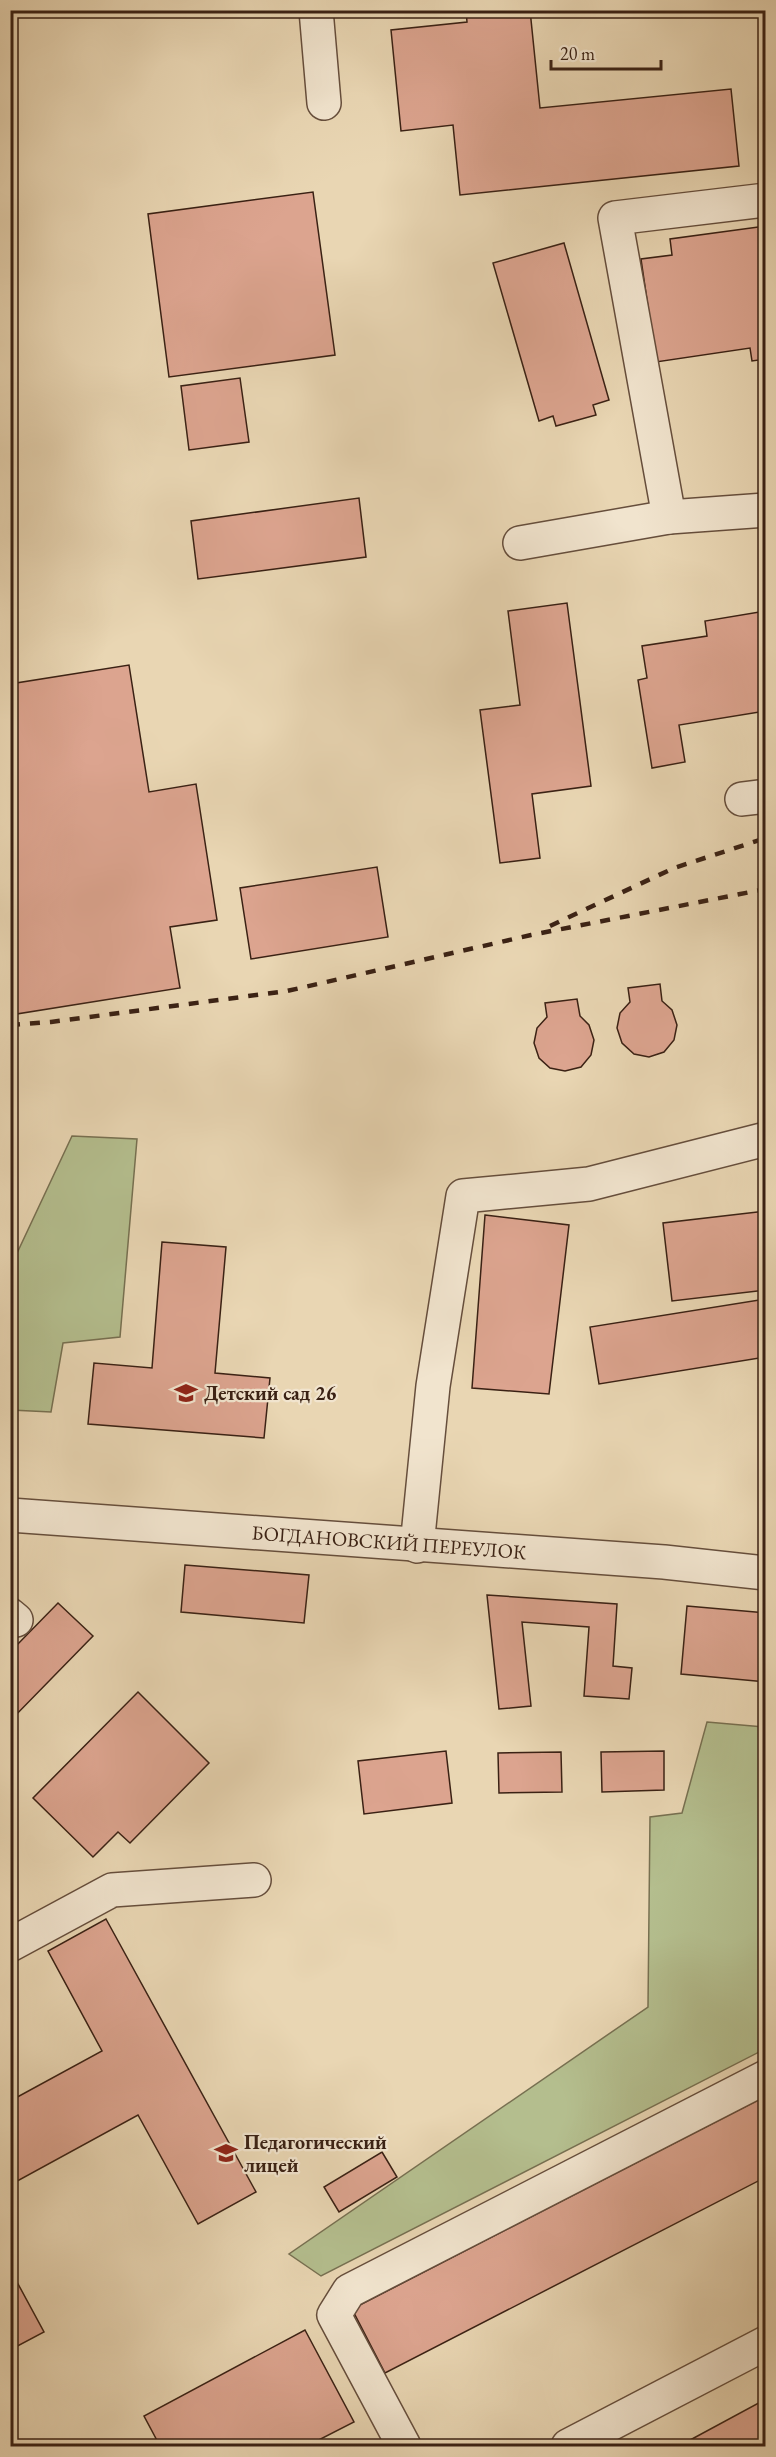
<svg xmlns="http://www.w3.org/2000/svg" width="776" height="2457" viewBox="0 0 776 2457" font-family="'EB Garamond',serif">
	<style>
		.green { fill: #b4be8e; stroke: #777051; stroke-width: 1.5 }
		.building { fill: #dca48f; stroke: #3a2114; stroke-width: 1.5 }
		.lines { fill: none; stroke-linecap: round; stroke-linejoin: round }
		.minor-casing { stroke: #664e3c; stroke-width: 36 }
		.minor { stroke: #f1e4ce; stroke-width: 33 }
		.rail { stroke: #3a2114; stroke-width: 4.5; stroke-dasharray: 10 10; stroke-linecap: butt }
		.labels { text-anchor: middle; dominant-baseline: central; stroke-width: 4.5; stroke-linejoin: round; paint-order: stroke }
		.poi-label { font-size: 20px; font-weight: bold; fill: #3a2114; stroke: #f1e4ce; text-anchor: start }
		.street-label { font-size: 20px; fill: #3a2114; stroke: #f1e4ce }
	</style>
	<rect width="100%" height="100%" fill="#e9d6b3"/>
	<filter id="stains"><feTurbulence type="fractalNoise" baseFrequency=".00333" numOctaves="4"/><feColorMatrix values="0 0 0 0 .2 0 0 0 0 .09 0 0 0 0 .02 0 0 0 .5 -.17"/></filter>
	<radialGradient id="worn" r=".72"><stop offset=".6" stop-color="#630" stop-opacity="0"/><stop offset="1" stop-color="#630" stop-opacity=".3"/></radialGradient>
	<g class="green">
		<path d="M72,1136L137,1139L120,1337L63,1343L51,1412L11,1410V1266Z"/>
		<path d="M707,1722L765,1727V2049L321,2276L289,2254L648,2007L650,1817L682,1813Z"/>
	</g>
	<g class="building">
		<path d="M466,10H530L540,108L731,89L739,166L460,195L453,125L401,131L391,30L467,22Z"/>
		<path d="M313,192L335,355L169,377L148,214Z"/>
		<path d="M766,226V359L752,361L750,348L656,362L641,259L672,255L670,239Z"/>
		<path d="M564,243L609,400L593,405L596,415L556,426L553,416L539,421L493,263Z"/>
		<path d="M240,378L249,442L189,450L181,386Z"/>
		<path d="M766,379V438L759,380Z"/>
		<path d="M359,498L366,557L198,579L191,521Z"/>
		<path d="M567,603L591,786L532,794L540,858L500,863L480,710L520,705L508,611Z"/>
		<path d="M766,611V711L679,725L685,762L652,768L638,680L647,678L642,646L707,636L705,621Z"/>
		<path d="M129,665L149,792L196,784L217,920L170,927L180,988L10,1015V684Z"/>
		<path d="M377,867L388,937L251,959L240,888Z"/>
		<path d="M660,984L662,1001L672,1010L677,1025L674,1040L664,1052L649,1057L634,1054L622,1043L617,1028L620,1013L630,1002L628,988Z"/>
		<path d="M577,999L580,1016L589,1025L594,1040L591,1055L581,1067L565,1071L550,1068L539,1058L534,1043L537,1028L547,1017L545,1003Z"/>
		<path d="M766,1211V1290L672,1301L663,1223Z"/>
		<path d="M485,1215L569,1225L549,1394L472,1388Z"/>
		<path d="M162,1242L226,1247L215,1373L270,1378L264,1438L88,1424L94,1363L152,1368Z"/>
		<path d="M766,1299V1357L599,1384L590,1327Z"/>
		<path d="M185,1565L309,1575L304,1623L181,1612Z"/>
		<path d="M487,1595L617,1604L613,1666L632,1668L629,1699L584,1696L589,1627L522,1622L531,1706L499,1709Z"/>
		<path d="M58,1603L93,1636L10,1721V1642L15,1647Z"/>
		<path d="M687,1606L766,1613V1682L681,1674Z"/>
		<path d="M138,1692L209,1763L130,1843L118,1832L93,1857L33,1798Z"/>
		<path d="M446,1751L452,1803L364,1814L358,1761Z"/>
		<path d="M664,1751V1790L602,1792L601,1752Z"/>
		<path d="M561,1752L562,1792L499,1793L498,1753Z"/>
		<path d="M106,1919L256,2192L198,2224L138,2115L10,2185V2101L102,2051L48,1951Z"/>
		<path d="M766,2096V2177L385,2373L352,2309Z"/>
		<path d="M382,2152L397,2177L339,2212L324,2187Z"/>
		<path d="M17,2282L44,2332L10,2350V2285Z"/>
		<path d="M305,2330L354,2422L307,2446H160L144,2416Z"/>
		<path d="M766,2399V2446H679Z"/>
	</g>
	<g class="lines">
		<g class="minor-casing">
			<g id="minor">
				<path d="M316,10L324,103"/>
				<path d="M669,517L615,218L766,200"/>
				<path d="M520,543L669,517L766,510"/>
				<path d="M742,799L766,796"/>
				<path id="s1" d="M10,1515L664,1562L766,1573"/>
				<path d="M417,1546L433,1386L463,1196L589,1184L766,1139"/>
				<path d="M10,1615L16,1620"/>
				<path d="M10,1945L112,1890L254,1880"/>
				<path d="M404,2446L334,2315L349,2291L766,2077"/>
				<path d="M568,2446L766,2343"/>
			</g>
		</g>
		<use href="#minor" class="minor"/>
		<g class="rail">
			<path d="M550,926L674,868L766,838"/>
			<path d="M10,1025L51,1022L287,991L531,935L766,889"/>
		</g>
	</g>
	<defs>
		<g id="school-bare" transform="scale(1.8)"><path d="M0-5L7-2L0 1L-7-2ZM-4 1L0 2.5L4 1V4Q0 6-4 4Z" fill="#8f2418" stroke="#f1e4ce" stroke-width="2.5" paint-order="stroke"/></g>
	</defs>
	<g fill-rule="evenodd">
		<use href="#school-bare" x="186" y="1393"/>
		<use href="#school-bare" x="226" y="2153"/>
	</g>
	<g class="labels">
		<g class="poi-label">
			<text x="204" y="1393">Детский сад 26</text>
			<text x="244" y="2142">Педагогический<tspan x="244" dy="23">лицей</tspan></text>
		</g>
		<g class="street-label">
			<text stroke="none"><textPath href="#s1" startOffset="380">БОГДАНОВСКИЙ ПЕРЕУЛОК</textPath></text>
		</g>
	</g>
	<rect width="776" height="2457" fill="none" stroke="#e9d6b3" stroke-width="36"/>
	<rect x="12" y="12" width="752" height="2433" fill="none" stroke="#3a2114" stroke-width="3"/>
	<rect x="18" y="18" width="740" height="2421" fill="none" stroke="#3a2114" stroke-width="1.5"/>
	<path d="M551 60v9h110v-9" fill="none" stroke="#3a2114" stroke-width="3"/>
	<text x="560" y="60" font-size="18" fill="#3a2114" stroke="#f1e4ce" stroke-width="4.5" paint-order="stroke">20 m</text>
	<rect width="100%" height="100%" filter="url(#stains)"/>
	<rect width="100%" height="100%" fill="url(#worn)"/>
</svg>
